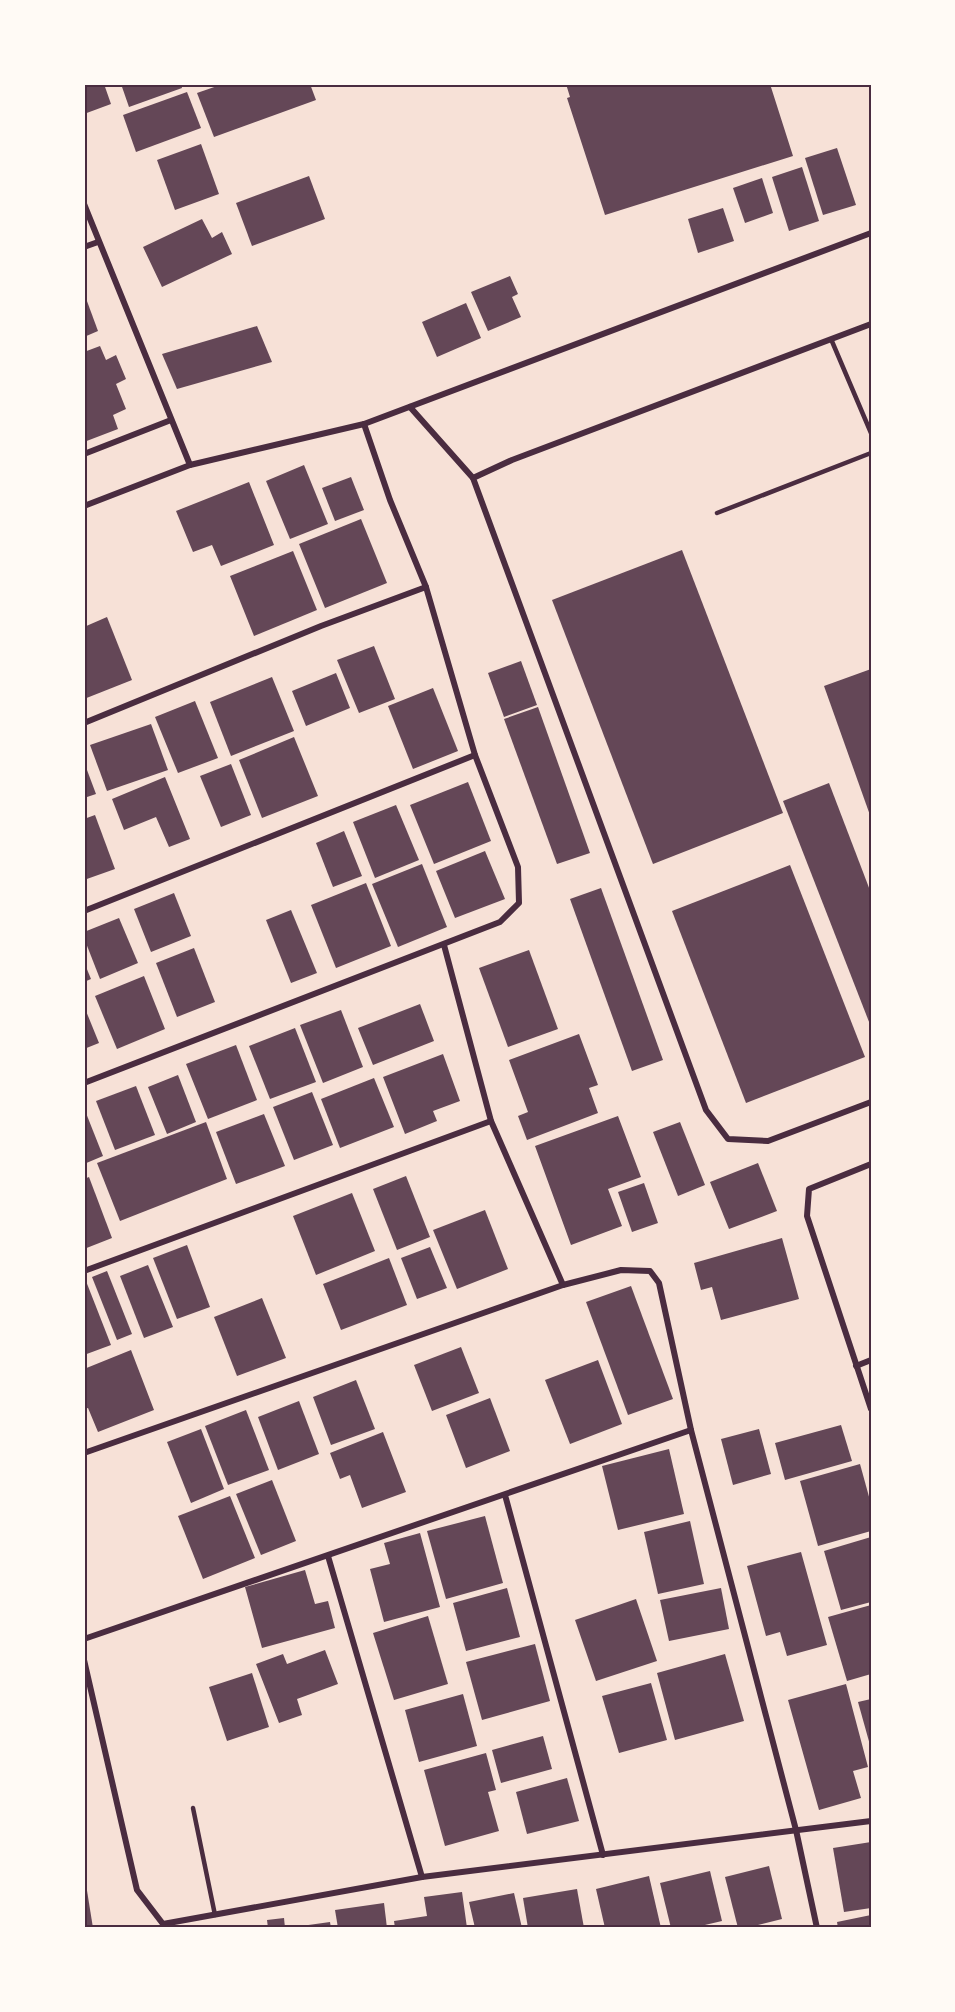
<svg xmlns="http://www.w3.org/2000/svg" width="955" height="2012" viewBox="0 0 955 2012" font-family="Inter,sans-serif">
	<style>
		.building { fill: #644757 }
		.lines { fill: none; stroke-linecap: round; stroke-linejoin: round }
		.service { stroke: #4a2c40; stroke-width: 4.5 }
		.minor { stroke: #4a2c40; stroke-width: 6 }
		.neatline { fill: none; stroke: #4a2c40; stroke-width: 2 }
	</style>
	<rect width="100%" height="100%" fill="#f7e1d7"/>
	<g class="building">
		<path d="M84,84H104L111,104L84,114Z"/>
		<path d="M121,84H181L182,88L129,107Z"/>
		<path d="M223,84H310L316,100L214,137L197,93Z"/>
		<path d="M566,84H770L793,156L605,215L567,98L570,97Z"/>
		<path d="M187,92L201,128L136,152L123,115Z"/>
		<path d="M201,144L219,194L175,210L157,160Z"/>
		<path d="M837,148L856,205L823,215L805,158Z"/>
		<path d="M802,167L819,221L789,231L772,177Z"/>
		<path d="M309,176L325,219L252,246L236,203Z"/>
		<path d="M762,178L773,213L745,223L733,188Z"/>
		<path d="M723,208L734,241L698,253L688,219Z"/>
		<path d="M202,219L212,238L222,232L232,254L162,287L143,247Z"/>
		<path d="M510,276L518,294L512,297L521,317L488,331L471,292Z"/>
		<path d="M84,293L98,331L84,337Z"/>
		<path d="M466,303L481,338L437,357L422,322Z"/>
		<path d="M257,326L272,362L177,389L162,354Z"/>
		<path d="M100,346L106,360L116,355L126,379L116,384L126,409L113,415L118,429L84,442V352Z"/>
		<path d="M304,465L328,524L290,539L266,481Z"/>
		<path d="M351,477L364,510L335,521L322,488Z"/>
		<path d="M249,482L274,545L221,566L212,545L193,552L176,511Z"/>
		<path d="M361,519L387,583L325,608L299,544Z"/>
		<path d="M682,550L783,813L653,864L552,600Z"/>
		<path d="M293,551L317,610L254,636L230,576Z"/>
		<path d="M107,617L132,680L84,699V627Z"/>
		<path d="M374,646L395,699L359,713L337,660Z"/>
		<path d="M521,661L537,705L504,717L488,673Z"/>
		<path d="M871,669V818L824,686Z"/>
		<path d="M336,673L350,708L306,726L292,691Z"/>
		<path d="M272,677L294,731L231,756L210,702Z"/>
		<path d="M433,688L458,751L413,769L388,706Z"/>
		<path d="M195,701L218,758L178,773L155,717Z"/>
		<path d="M538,707L590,853L557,864L504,719Z"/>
		<path d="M151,724L168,770L107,791L90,745Z"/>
		<path d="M294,737L318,796L262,818L239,760Z"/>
		<path d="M84,762L96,794L84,798Z"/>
		<path d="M231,764L251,815L221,827L200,776Z"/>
		<path d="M165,777L190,839L169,847L156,817L124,830L112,799Z"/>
		<path d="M468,782L491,841L434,864L410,805Z"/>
		<path d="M829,783L871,893V1027L783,801Z"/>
		<path d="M396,805L419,860L375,878L353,822Z"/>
		<path d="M95,815L115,869L84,880V819Z"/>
		<path d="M344,831L362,876L333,887L316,843Z"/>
		<path d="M485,851L505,899L455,918L436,871Z"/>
		<path d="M422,864L447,927L398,947L372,884Z"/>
		<path d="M790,865L865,1057L746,1103L672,911Z"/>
		<path d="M366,883L391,946L336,968L311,905Z"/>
		<path d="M601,888L663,1060L632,1071L570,899Z"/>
		<path d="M174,893L191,936L151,952L134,909Z"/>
		<path d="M291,910L317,973L291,983L266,920Z"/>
		<path d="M119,918L138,963L100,979L84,938V932Z"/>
		<path d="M194,948L215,1002L177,1017L156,963Z"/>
		<path d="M529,950L558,1029L508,1047L479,968Z"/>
		<path d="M84,962L91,979L84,982Z"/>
		<path d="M144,976L165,1029L117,1049L95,996Z"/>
		<path d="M420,1004L434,1041L373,1065L358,1028Z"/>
		<path d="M341,1010L363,1067L323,1083L300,1025Z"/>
		<path d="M86,1011L99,1043L84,1049V1012Z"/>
		<path d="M295,1028L316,1082L270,1099L249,1046Z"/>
		<path d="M579,1034L598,1085L589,1088L598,1113L527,1140L518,1116L528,1112L509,1060Z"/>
		<path d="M236,1045L257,1100L208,1119L186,1064Z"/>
		<path d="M443,1054L460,1101L433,1111L437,1121L405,1134L383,1077Z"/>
		<path d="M178,1075L196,1122L167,1134L148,1087Z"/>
		<path d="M374,1078L394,1127L340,1148L321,1099Z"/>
		<path d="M136,1086L155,1135L115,1150L96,1101Z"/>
		<path d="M312,1092L333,1145L294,1160L273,1107Z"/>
		<path d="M84,1108L103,1156L84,1164Z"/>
		<path d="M264,1114L285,1166L236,1184L216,1132Z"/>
		<path d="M618,1116L641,1177L608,1189L622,1226L571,1245L535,1146Z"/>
		<path d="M206,1122L227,1179L120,1221L97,1163Z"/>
		<path d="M680,1122L705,1185L678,1196L653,1132Z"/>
		<path d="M758,1163L777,1211L729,1229L710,1182Z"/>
		<path d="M406,1176L430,1237L397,1250L373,1189Z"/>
		<path d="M89,1177L112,1238L84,1249V1179Z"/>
		<path d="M644,1183L658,1223L632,1232L618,1192Z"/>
		<path d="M352,1193L375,1251L316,1275L293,1216Z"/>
		<path d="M485,1210L508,1269L457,1289L433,1230Z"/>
		<path d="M782,1238L799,1299L721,1320L712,1287L701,1290L694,1263Z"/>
		<path d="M187,1245L210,1307L177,1319L153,1258Z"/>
		<path d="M430,1247L447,1288L417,1299L401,1258Z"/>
		<path d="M389,1258L407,1305L341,1330L323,1284Z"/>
		<path d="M148,1265L173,1327L144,1338L120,1276Z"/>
		<path d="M107,1271L132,1334L117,1340L92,1277Z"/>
		<path d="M84,1276L111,1345L84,1355Z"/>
		<path d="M631,1286L673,1399L628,1415L586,1302Z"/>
		<path d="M262,1298L286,1358L237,1376L214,1317Z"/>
		<path d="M461,1347L479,1393L432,1411L414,1365Z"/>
		<path d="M131,1350L154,1410L98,1432L88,1408L84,1409V1369Z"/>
		<path d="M598,1360L622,1424L570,1444L545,1380Z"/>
		<path d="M356,1380L375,1429L331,1445L313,1397Z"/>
		<path d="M490,1398L510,1451L466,1468L446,1415Z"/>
		<path d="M299,1401L319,1454L278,1470L258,1417Z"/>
		<path d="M246,1410L269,1470L228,1485L205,1426Z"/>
		<path d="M841,1425L852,1461L785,1480L775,1443Z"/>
		<path d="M201,1429L224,1489L191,1503L167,1442Z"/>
		<path d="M759,1429L771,1474L733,1485L721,1439Z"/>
		<path d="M383,1432L406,1492L362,1508L350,1475L340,1479L330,1453Z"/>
		<path d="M669,1449L684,1514L618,1530L602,1466Z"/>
		<path d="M860,1464L871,1504V1531L818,1546L800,1481Z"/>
		<path d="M272,1480L296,1541L261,1555L236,1494Z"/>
		<path d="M230,1496L255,1558L203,1579L178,1516Z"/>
		<path d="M485,1516L503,1583L446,1599L427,1531Z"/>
		<path d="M690,1521L704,1584L658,1594L644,1532Z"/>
		<path d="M420,1533L440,1607L384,1622L370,1569L390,1564L384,1543Z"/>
		<path d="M871,1537V1602L841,1610L824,1551Z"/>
		<path d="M801,1552L827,1645L787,1656L780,1632L766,1636L747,1566Z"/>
		<path d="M305,1570L315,1604L328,1601L335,1628L262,1648L245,1587Z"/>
		<path d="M507,1588L520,1637L466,1651L453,1603Z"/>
		<path d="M721,1588L729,1629L669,1641L660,1600Z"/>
		<path d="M636,1599L657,1661L596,1681L575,1620Z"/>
		<path d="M871,1605V1674L847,1681L828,1617Z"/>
		<path d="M428,1616L448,1684L394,1700L373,1633Z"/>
		<path d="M535,1644L550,1701L482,1720L466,1662Z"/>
		<path d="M325,1650L338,1684L297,1699L302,1715L279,1723L256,1664L283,1654L287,1664Z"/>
		<path d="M725,1654L744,1721L675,1740L657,1673Z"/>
		<path d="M252,1673L269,1727L227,1741L209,1687Z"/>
		<path d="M651,1683L667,1740L619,1753L602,1696Z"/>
		<path d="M846,1684L868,1767L853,1771L861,1798L819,1810L788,1700Z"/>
		<path d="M463,1694L477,1746L419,1762L405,1710Z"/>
		<path d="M871,1699V1745H870L858,1702Z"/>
		<path d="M543,1736L552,1769L501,1783L492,1750Z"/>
		<path d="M486,1753L496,1790L488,1792L499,1831L445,1846L424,1770Z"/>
		<path d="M567,1778L579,1821L527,1834L516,1792Z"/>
		<path d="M871,1842V1908L844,1912L833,1848Z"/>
		<path d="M769,1866L782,1919L746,1928H738L725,1877Z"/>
		<path d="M710,1871L722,1921L692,1928H671L660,1883Z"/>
		<path d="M649,1876L661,1928H605L596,1889Z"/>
		<path d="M84,1878H85L93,1928H84Z"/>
		<path d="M577,1889L584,1928H528L523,1898Z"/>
		<path d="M462,1892L467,1928H395L394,1921L427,1916L424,1897Z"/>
		<path d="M514,1893L522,1928H475L469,1902Z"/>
		<path d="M384,1903L387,1928H338L335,1910Z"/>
		<path d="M871,1915V1928H838L837,1922Z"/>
		<path d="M284,1918L285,1928H268L267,1920Z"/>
		<path d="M330,1922L331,1928H294V1927Z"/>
	</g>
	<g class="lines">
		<g class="service">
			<path d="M831,339L871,433"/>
			<path d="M717,513L871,453"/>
			<path d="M193,1808L215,1915"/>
		</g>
		<g class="minor">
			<path d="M84,204L190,465"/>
			<path d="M84,247L98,242"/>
			<path d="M871,324L512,460L473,478L706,1110L728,1139L768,1141L871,1102"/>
			<path d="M410,407L473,478"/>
			<path d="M84,454L171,420"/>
			<path d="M84,506L190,465L364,424L871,233"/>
			<path d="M84,723L321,626L426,587"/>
			<path d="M84,911L475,755"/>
			<path d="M444,945L491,1121L563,1285L621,1270L650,1271L659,1283L691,1430L796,1830L817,1928"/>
			<path d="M84,1083L500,922L519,903L518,867L475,755L426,587L390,500L364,424"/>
			<path d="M871,1164L809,1189L807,1216L871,1409"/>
			<path d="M84,1271L491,1121"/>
			<path d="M856,1366L871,1360"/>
			<path d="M84,1453L563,1285"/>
			<path d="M505,1495L603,1855"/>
			<path d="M328,1556L422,1877"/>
			<path d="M84,1639L691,1430"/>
			<path d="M84,1660L137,1890L163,1924L422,1877L871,1821"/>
		</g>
	</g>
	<rect width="955" height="2012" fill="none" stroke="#fffaf5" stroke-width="171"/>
	<rect x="86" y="86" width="784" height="1840" class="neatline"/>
</svg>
